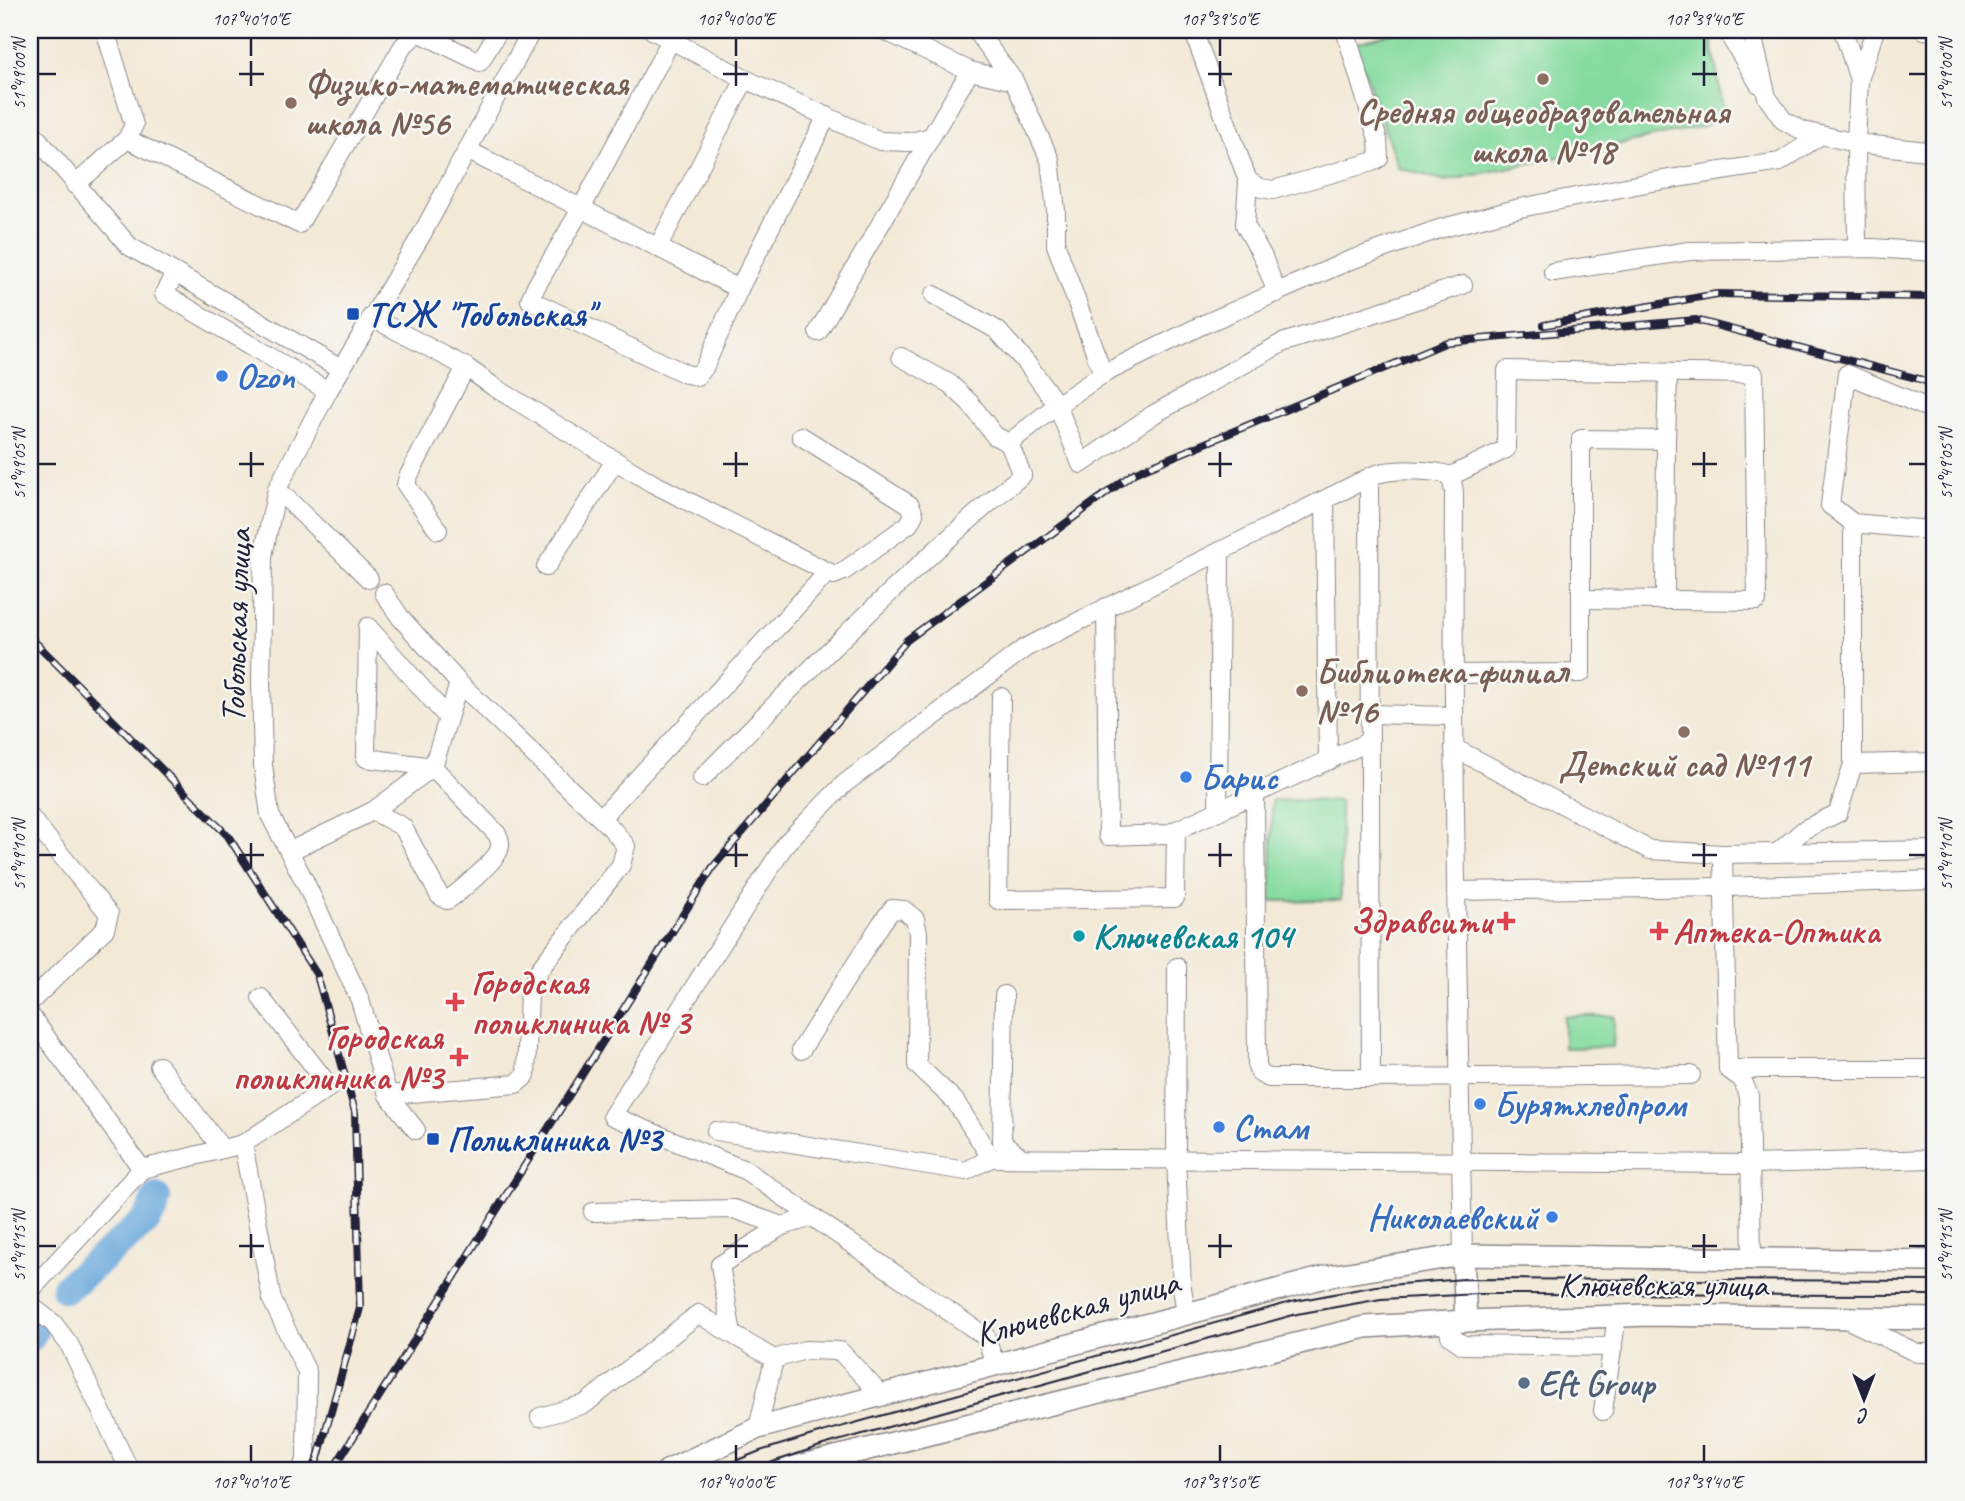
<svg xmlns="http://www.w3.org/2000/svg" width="1965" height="1501" viewBox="0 0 1965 1501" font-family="Caveat,sans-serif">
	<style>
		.garden { fill: #85db9f; stroke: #547e6d; stroke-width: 2 }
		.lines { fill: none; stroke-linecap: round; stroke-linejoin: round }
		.river { stroke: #68a7db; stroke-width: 30 }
		.minor-casing { stroke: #8a8689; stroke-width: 20 }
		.major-casing { stroke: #8a8689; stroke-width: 24 }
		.minor { stroke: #fff; stroke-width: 18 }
		.major { stroke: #fff; stroke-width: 21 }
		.tram { stroke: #22223b; stroke-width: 2 }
		.rail-casing { stroke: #22223b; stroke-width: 8 }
		.rail { stroke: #f6f6f2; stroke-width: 5; stroke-dasharray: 16; stroke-linecap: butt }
		.ticks { fill: none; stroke: #22223b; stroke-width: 2.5 }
		.education-dot { fill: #8d6e63; stroke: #f6f6f2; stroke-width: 2.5 }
		.transit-dot { fill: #1a4fb4; stroke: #f6f6f2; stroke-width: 2.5 }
		.shop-dot { fill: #3f7fe0; stroke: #f6f6f2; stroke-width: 2.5 }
		.health-dot { fill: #e0444e; stroke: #f6f6f2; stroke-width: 2.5 }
		.culture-dot { fill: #0f9aa8; stroke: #f6f6f2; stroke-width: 2.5 }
		.service-dot { fill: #5c6f8a; stroke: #f6f6f2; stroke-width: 2.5 }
		.labels { text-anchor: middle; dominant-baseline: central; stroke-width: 5; stroke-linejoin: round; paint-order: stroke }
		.education-label { font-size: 35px; font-weight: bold; fill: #785e54; stroke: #f6f6f2; text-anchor: start }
		.transit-label { font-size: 35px; font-weight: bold; fill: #164399; stroke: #f6f6f2; text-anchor: start }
		.shop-label { font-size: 35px; font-weight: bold; fill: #366cbe; stroke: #f6f6f2; text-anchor: start }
		.street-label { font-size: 35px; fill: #22223b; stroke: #f6f6f2 }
		.health-label { font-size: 35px; font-weight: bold; fill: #be3a42; stroke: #f6f6f2; text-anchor: end }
		.culture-label { font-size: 35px; font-weight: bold; fill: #0d838f; stroke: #f6f6f2; text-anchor: start }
		.service-label { font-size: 35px; font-weight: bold; fill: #4e5e75; stroke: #f6f6f2; text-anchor: start }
		.neatline { fill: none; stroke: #22223b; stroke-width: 2.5 }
		.ticks-label { font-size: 18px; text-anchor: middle; fill: #22223b }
	</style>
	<rect width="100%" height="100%" fill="#f6f6f2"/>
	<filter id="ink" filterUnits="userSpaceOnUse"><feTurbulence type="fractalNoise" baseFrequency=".0143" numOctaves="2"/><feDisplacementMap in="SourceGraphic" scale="14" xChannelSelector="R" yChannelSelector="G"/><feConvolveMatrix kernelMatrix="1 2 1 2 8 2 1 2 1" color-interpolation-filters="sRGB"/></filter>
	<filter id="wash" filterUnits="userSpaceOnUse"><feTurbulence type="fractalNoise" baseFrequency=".00686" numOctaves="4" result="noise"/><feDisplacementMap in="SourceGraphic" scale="28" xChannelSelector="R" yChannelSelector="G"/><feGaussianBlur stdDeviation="1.57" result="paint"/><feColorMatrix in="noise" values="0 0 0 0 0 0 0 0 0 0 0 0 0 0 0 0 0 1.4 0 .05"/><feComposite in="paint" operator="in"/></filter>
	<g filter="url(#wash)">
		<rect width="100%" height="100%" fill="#f3e9d7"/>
		<g class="garden">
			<path d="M1408,30H1710L1724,115L1704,126L1446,181L1398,168L1355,43Z"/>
			<path d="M1272,800L1340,801L1341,900L1271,901Z"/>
			<path d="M1564,1016H1614L1613,1047L1564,1048Z"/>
		</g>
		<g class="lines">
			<g class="river">
				<path d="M66,1288L146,1221L153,1210L156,1198"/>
				<path d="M30,1337L34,1329"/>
			</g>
		</g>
	</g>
	<g filter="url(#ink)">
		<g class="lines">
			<g class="minor-casing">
				<g id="minor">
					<path d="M105,30L134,125L127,139"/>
					<path d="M652,30L745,79L880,141L910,142L931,137L970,71"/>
					<path d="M883,30L970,71L1014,81"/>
					<path d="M976,30L1014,81L1050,160L1056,211V245L1103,374"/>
					<path d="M1193,30L1248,181L1261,188L1273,190L1372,162L1379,158L1378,140L1345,30"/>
					<path d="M1728,30L1732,40L1759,84"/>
					<path d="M1751,30L1767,97L1783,120L1803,131L1856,143L1935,152"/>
					<path d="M1843,30L1859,80"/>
					<path d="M1924,30L1935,31"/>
					<path d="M671,40L582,207L534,290L530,300L686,374L697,376L704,368L739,289"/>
					<path d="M30,130L129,246L341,369"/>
					<path d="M467,150L739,289L827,116"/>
					<path d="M1248,181L1245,225L1263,257L1277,293"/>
					<path d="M75,185L127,139L299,224L403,46L418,32L480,62L499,30"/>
					<path d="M658,247L745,79"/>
					<path d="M1857,248L1856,143L1859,80L1875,30"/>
					<path d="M1553,272L1689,251L1872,248L1935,252"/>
					<path d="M175,273L164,294L328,391"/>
					<path d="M934,295L997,330L1029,366L1057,405L1081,464L1154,414L1282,343L1463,285"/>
					<path d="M371,317L466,367L494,387L652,483L834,575L844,571L909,524L914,514L910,505L801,436"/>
					<path d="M818,332L931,137"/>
					<path d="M1935,411L1847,374L1830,505L1853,523L1929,530L1935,514"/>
					<path d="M1009,443L1057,405L1103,374L1200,326L1348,261L1439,229L1520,208L1651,182L1780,162L1821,135"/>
					<path d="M1451,476L1506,449L1507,370L1754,374L1757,601L1581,599"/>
					<path d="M277,489L369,579"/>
					<path d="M1325,500L1328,761"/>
					<path d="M438,530L406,485L408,477L466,367"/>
					<path d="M546,567L615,461"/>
					<path d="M384,593L400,617L459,683L612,829L626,846L621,865L539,970L529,992L526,1075L516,1084L388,1095"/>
					<path d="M1665,600L1666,440"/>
					<path d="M1106,607L1108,836L1168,834L1370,741"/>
					<path d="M368,627L366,758L433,767"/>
					<path d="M368,627L448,718"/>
					<path d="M1453,674L1581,673V439L1666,440L1668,374"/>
					<path d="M1001,697L998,900L1175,898L1176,830"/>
					<path d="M1370,714L1454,716"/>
					<path d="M1454,748L1650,850L1723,854L1728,1069L1742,1079L1749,1096L1752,1259"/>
					<path d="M1853,764V523"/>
					<path d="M702,778C805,674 909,569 1022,475L1009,443L995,436L970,403L950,384L901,357"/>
					<path d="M1255,795L1257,1067L1261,1074L1269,1078H1371"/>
					<path d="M373,811L403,827L439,895L447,900C457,895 496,860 499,850C501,844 500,839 497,834L433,767L459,683"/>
					<path d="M1218,811L1220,551"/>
					<path d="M30,817L109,914L105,929L30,1002"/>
					<path d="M601,818L828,572"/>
					<path d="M290,851L373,811L433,767"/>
					<path d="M1778,852L1805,829L1838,813L1853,764L1935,762"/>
					<path d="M1723,854L1935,850"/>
					<path d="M1456,891L1724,887L1935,880"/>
					<path d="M1177,967L1176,1159L1182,1288L1186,1312"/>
					<path d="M1004,995L1002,1142L1022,1158"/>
					<path d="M30,1015L142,1169"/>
					<path d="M801,1050L881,924L892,909L904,910L915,919L918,933L917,1065L955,1101L991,1158L1751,1164L1935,1159"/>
					<path d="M159,1066L222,1149"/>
					<path d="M1729,1069H1935"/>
					<path d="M416,1130L388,1095L360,1000L305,882L270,815L263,765L261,679L263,556L277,489L328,391L422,234L532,30"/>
					<path d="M716,1131L966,1171L991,1158"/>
					<path d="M243,1144L272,1300L307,1372L306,1461L300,1471"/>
					<path d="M593,1212L734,1209L782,1226"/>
					<path d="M1463,1255C1458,1001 1452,747 1454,492L1451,476C1433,469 1389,468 1372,476L1369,487L1371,1078L1691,1075"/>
					<path d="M30,1291L142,1169L243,1144L330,1087L261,998"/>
					<path d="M30,1305L53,1323L69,1344L130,1471"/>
					<path d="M1846,1319L1917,1353H1935"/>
					<path d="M1447,1322L1450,1336L1463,1345L1613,1347"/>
					<path d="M732,1334L720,1265L782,1226L813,1217"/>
					<path d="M995,1364L986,1337L745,1170L612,1116L786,843L844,784L1025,648L1372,476"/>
					<path d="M1603,1411L1617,1316"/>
					<path d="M540,1417L585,1404L698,1314L774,1359"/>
					<path d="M758,1428L774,1359L805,1350L840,1351L881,1395"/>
				</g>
			</g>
			<g class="major-casing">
				<g id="major">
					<path d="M1463,1255L1466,1321"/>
					<path d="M667,1471L758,1428L1329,1276L1463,1255L1935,1261"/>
					<path d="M779,1471L1365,1327L1466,1321L1651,1315L1935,1319"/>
				</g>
			</g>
			<use href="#minor" class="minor"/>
			<use href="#major" class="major"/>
			<g class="tram">
				<path d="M710,1471L760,1451L822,1432L1291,1302L1376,1286L1464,1279L1935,1281"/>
				<path d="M747,1471L823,1445L1297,1314L1381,1299L1479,1294L1935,1295"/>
			</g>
			<g class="rail-casing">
				<g id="rail">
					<path d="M1544,325L1717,294L1935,297"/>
					<path d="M30,637L228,836L317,975L355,1112L360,1308L318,1458L312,1471"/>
					<path d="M332,1471L713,867L907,640L1134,473L1447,342L1696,320L1923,380L1935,386"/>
				</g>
			</g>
			<use href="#rail" class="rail"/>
		</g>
	</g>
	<path class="ticks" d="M251,38V56M736,38V56M1220,38V56M1704,38V56M251,61V86M736,61V86M1220,61V86M1704,61V86M38,74H56M239,74H264M723,74H748M1208,74H1232M1692,74H1717M1909,74H1926M251,452V477M736,452V477M1220,452V477M1704,452V477M38,464H56M239,464H264M723,464H748M1208,464H1232M1692,464H1717M1909,464H1926M251,843V867M736,843V867M1220,843V867M1704,843V867M38,855H56M239,855H264M723,855H748M1208,855H1232M1692,855H1717M1909,855H1926M251,1234V1258M736,1234V1258M1220,1234V1258M1704,1234V1258M38,1246H56M239,1246H264M723,1246H748M1208,1246H1232M1692,1246H1717M1909,1246H1926M251,1445V1462M736,1445V1462M1220,1445V1462M1704,1445V1462"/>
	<g class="education-dot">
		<circle cx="1543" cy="79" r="7"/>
		<circle cx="291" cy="103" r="7"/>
		<circle cx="1302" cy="691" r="7"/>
		<circle cx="1684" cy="732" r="7"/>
	</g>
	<g class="transit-dot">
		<rect x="346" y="307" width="14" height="14" rx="3.5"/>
		<rect x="426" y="1132" width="14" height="14" rx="3.5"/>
	</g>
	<g class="shop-dot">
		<circle cx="222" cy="376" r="7"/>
		<circle cx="1186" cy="777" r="7"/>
		<circle cx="1480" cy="1104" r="7"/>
		<circle cx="1219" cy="1127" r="7"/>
		<circle cx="1552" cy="1217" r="7"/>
	</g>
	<g class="health-dot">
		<path d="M1502.5 910.5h7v7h7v7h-7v7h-7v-7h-7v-7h7z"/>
		<path d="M1655.5 920.5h7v7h7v7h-7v7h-7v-7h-7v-7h7z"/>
		<path d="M451.5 991.5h7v7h7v7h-7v7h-7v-7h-7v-7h7z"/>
		<path d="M455.5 1046.5h7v7h7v7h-7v7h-7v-7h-7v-7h7z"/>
	</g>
	<circle class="culture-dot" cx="1079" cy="936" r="7"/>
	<circle class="service-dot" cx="1524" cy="1383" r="7"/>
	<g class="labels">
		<g class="education-label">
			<text x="305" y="83">Физико-математическая<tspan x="305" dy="40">школа №56</tspan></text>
			<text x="1543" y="111" text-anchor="middle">Средняя общеобразовательная<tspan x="1543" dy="40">школа №18</tspan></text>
			<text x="1316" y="671">Библиотека-филиал<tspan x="1316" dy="40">№16</tspan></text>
			<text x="1684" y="764" text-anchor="middle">Детский сад №111</text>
		</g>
		<g class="transit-label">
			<text x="367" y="314">ТСЖ "Тобольская"</text>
			<text x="447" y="1139">Поликлиника №3</text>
		</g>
		<g class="shop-label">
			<text x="236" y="376">Ozon</text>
			<text x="1200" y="777">Барис</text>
			<text x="1494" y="1104">Бурятхлебпром</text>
			<text x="1233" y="1127">Стам</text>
			<text x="1538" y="1217" text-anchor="end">Николаевский</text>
		</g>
		<g class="street-label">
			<text transform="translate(236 626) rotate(-88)">Тобольская улица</text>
			<text x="1663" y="1284">Ключевская улица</text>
			<text transform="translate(1077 1308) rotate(-15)">Ключевская улица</text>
		</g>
		<g class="health-label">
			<text x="1492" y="921">Здравсити</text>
			<text x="1673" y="931" text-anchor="start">Аптека-Оптика</text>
			<text x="471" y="982" text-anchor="start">Городская<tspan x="471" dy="40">поликлиника № 3</tspan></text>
			<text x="443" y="1037">Городская<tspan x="443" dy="40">поликлиника №3</tspan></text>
		</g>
		<g class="culture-label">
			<text x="1093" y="936">Ключевская 104</text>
		</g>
		<g class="service-label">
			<text x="1538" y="1383">Eft Group</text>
		</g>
	</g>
	<rect width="1965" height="1501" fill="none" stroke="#f6f6f2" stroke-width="77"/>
	<g transform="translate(1864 1399) rotate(180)" stroke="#f6f6f2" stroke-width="5" paint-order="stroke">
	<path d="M0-5L12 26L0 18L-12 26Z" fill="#22223b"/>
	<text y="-10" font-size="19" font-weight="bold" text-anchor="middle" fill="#22223b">С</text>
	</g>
	<rect x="38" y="38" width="1888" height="1424" class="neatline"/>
	<g class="ticks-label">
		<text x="251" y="25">107°40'10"E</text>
		<text x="736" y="25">107°40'00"E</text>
		<text x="1220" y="25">107°39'50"E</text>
		<text x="1704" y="25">107°39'40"E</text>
		<text transform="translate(1946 74) rotate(-90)" y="6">51°49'00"N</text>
		<text transform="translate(19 74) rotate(-90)" y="6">51°49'00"N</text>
		<text transform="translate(1946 464) rotate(-90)" y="6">51°49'05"N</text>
		<text transform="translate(19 464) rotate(-90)" y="6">51°49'05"N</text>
		<text transform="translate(1946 855) rotate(-90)" y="6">51°49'10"N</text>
		<text transform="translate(19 855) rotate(-90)" y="6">51°49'10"N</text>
		<text transform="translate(1946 1246) rotate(-90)" y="6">51°49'15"N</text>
		<text transform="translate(19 1246) rotate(-90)" y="6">51°49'15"N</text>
		<text x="251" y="1488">107°40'10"E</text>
		<text x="736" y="1488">107°40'00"E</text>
		<text x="1220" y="1488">107°39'50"E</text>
		<text x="1704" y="1488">107°39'40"E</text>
	</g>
</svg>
